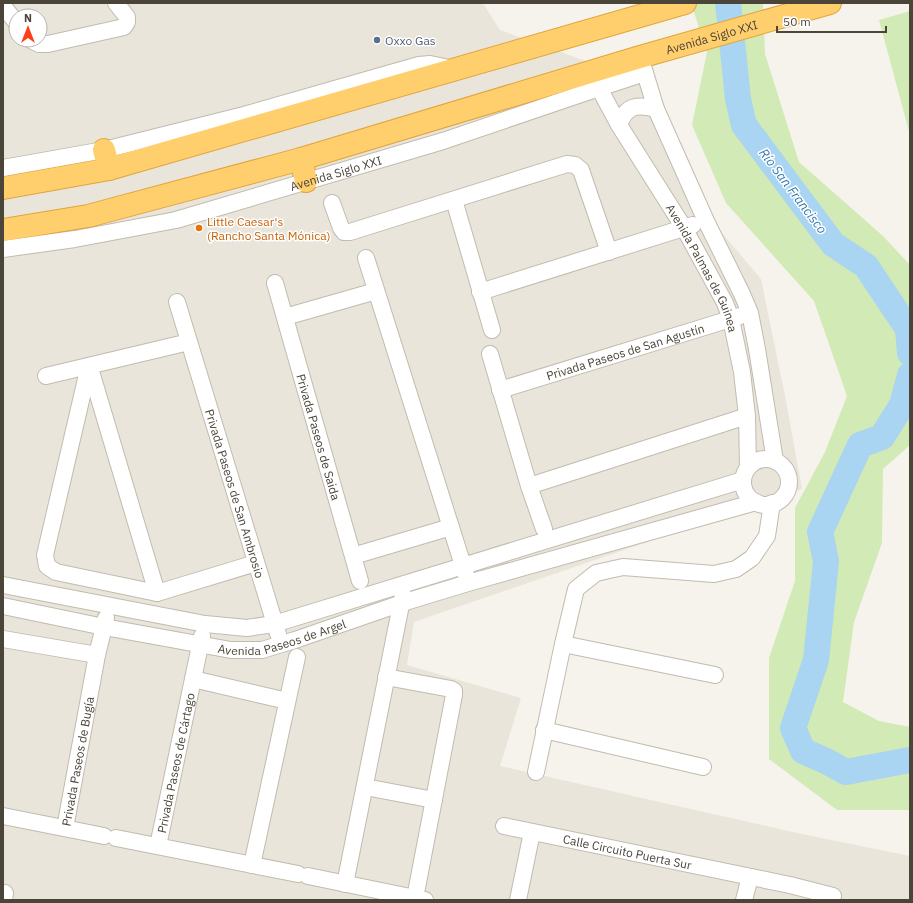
<svg xmlns="http://www.w3.org/2000/svg" width="913" height="903" viewBox="0 0 913 903" font-family="'IBM Plex Sans',sans-serif">
	<style>
		.residential { fill: #eae5da; fill-rule: evenodd }
		.green { fill: #d2eab5 }
		.lines { fill: none; stroke-linecap: round; stroke-linejoin: round }
		.river { stroke: #a9d4f2; stroke-width: 26 }
		.minor-casing { stroke: #c2bbae; stroke-width: 18 }
		.highway-casing { stroke: #e0a43c; stroke-width: 24 }
		.minor { stroke: #fff; stroke-width: 16 }
		.highway { stroke: #ffcf6e; stroke-width: 22 }
		.service-dot { fill: #5c6f8a; stroke: #fff; stroke-width: 1.5 }
		.food-dot { fill: #e8710a; stroke: #fff; stroke-width: 1.5 }
		.labels { text-anchor: middle; dominant-baseline: central; stroke-width: 3; stroke-linejoin: round; paint-order: stroke }
		.street-label { font-size: 12px; fill: #4b4439; stroke: #fff }
		.service-label { font-size: 12px; fill: #4e5e75; stroke: #fff; text-anchor: start }
		.food-label { font-size: 12px; fill: #c56008; stroke: #fff; text-anchor: start }
		.water-label { font-size: 13px; font-style: italic; fill: #2e7ab2; stroke: #fff }
	</style>
	<rect width="100%" height="100%" fill="#f6f3ec"/>
	<path class="residential" d="M3,3H483L500,30L647,83L721,232L761,279L786,401L802,489L414,622L407,665L521,698L500,766L797,833L910,856V900H3ZM16,16H40V40H16Z"/>
	<g class="green">
		<path d="M691,3H763L765,54L799,162L883,236L910,265V445L883,469L882,543L854,622L843,702L879,721L910,727V810H837L769,759V658L795,581V508L825,452L847,396L814,301L726,203L692,125L707,52Z"/>
		<path d="M910,11V135L879,20Z"/>
	</g>
	<g class="lines">
		<g class="river">
			<path d="M728,3L738,99L744,125L833,244L866,266L908,329L910,353"/>
			<path d="M910,375L902,405L882,437L860,445L820,532L826,561L816,660L793,728L803,751L826,761L846,772L910,760"/>
		</g>
		<g class="minor-casing">
			<g id="minor">
				<path d="M3,6L16,22"/>
				<path d="M31,40L39,44H48L124,27L127,22V17L116,3"/>
				<path d="M645,73L656,109L706,221L742,294L750,313L757,349L775,461"/>
				<path id="s1" d="M599,88L619,125L684,228L725,303L731,319L742,372L747,416L748,467"/>
				<path d="M619,125C626,105 637,104 656,109"/>
				<path d="M3,168L104,150L244,115L419,65L430,64L454,69"/>
				<path d="M454,200L492,330"/>
				<path d="M332,203L341,228L344,232H350L567,164L575,165L581,170L609,252"/>
				<path id="s2" d="M3,249L75,239L176,220L443,141L599,88L645,73L640,57"/>
				<path d="M366,258L466,575"/>
				<path id="s3" d="M275,283L360,581"/>
				<path d="M480,292L693,225"/>
				<path id="s4" d="M177,302L278,634"/>
				<path d="M285,317L376,291"/>
				<path d="M490,354L529,486L544,529"/>
				<path d="M89,366L45,555L47,566L56,572L157,593L256,563"/>
				<path d="M90,368L157,593"/>
				<path d="M46,376L189,342"/>
				<path id="s5" d="M500,390L740,316"/>
				<circle cx="766" cy="482" r="23"/>
				<path d="M529,486L747,416"/>
				<path d="M353,556L451,527"/>
				<path d="M3,585L205,624L247,628L274,624L743,480"/>
				<path id="s6" d="M3,606L104,627L231,650H262L295,640L402,603L468,583L756,502"/>
				<path d="M3,639L97,655"/>
				<path d="M563,644L715,675"/>
				<path d="M386,677L451,689L454,691V695L415,898"/>
				<path d="M193,679L287,701"/>
				<path d="M544,730L703,767"/>
				<path d="M536,772L563,644L576,589L596,573L623,567L714,574L736,569L752,558L767,536L772,503"/>
				<path d="M365,787L434,800"/>
				<path d="M3,816L104,836"/>
				<path id="s7" d="M504,826L790,885L833,896"/>
				<path id="s8" d="M65,828L97,655L106,618"/>
				<path d="M116,838L298,874"/>
				<path id="s9" d="M158,846L202,636"/>
				<path d="M252,865L297,657"/>
				<path d="M308,876L425,900"/>
				<path d="M345,884L403,595"/>
				<path d="M4,900L5,893"/>
				<path d="M518,900L532,832"/>
				<path d="M744,900L750,877"/>
			</g>
		</g>
		<g class="highway-casing">
			<g id="highway">
				<path d="M104,150L109,169"/>
				<path d="M301,159L306,181"/>
				<path d="M3,188L109,169L685,3"/>
				<path id="s10" d="M3,230L88,216L301,159L640,57L830,3"/>
			</g>
		</g>
		<use href="#minor" class="minor"/>
		<use href="#highway" class="highway"/>
	</g>
	<circle class="service-dot" cx="377" cy="40" r="4"/>
	<circle class="food-dot" cx="199" cy="228" r="4"/>
	<g class="labels">
		<g class="street-label">
			<text stroke="none"><textPath href="#s10" startOffset="735">Avenida Siglo XXI</textPath></text>
			<text stroke="none"><textPath href="#s2" startOffset="342">Avenida Siglo XXI</textPath></text>
			<text stroke="none"><textPath href="#s1" startOffset="208">Avenida Palmas de Guinea</textPath></text>
			<text stroke="none"><textPath href="#s5" startOffset="131">Privada Paseos de San Agustín</textPath></text>
			<text stroke="none"><textPath href="#s3" startOffset="160">Privada Paseos de Saida</textPath></text>
			<text stroke="none"><textPath href="#s4" startOffset="200">Privada Paseos de San Ambrosio</textPath></text>
			<text stroke="none"><textPath href="#s6" startOffset="285">Avenida Paseos de Argel</textPath></text>
			<text stroke="none"><textPath href="#s8" startOffset="68">Privada Paseos de Bugía</textPath></text>
			<text stroke="none"><textPath href="#s9" startOffset="85">Privada Paseos de Cártago</textPath></text>
			<text stroke="none"><textPath href="#s7" startOffset="126">Calle Circuito Puerta Sur</textPath></text>
		</g>
		<g class="service-label">
			<text x="385" y="40">Oxxo Gas</text>
		</g>
		<g class="food-label">
			<text x="207" y="221">Little Caesar's<tspan x="207" dy="14">(Rancho Santa Mónica)</tspan></text>
		</g>
		<g class="water-label">
			<text transform="translate(793 191) rotate(53)">Río San Francisco</text>
		</g>
	</g>
	<rect width="913" height="903" fill="none" stroke="#4b4439" stroke-width="8"/>
	<g transform="translate(28 28)"><circle r="19" fill="#ffffff" stroke="#b7b4b0"/>
	<path d="M0-3L7 15L0 10L-7 15Z" fill="#fc3f1d"/>
	<text y="-6" font-size="11" font-weight="bold" text-anchor="middle" fill="#4b4439">N</text>
	</g>
	<path d="M777 26v6h109v-6" fill="none" stroke="#4b4439" stroke-width="2"/>
	<text x="783" y="26" font-size="12" fill="#4b4439" stroke="#ffffff" stroke-width="3" paint-order="stroke">50 m</text>
</svg>
